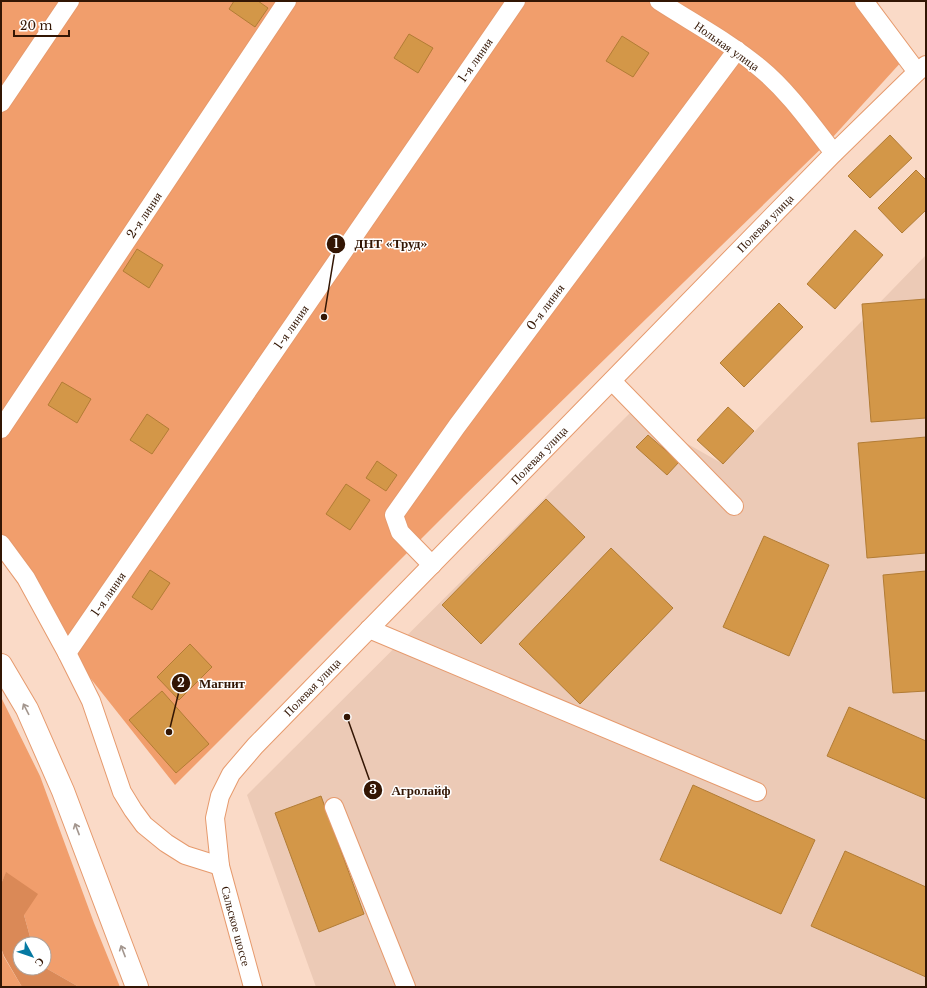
<svg xmlns="http://www.w3.org/2000/svg" width="927" height="988" viewBox="0 0 927 988" font-family="'Libre Baskerville',serif">
	<style>
		.built { fill: #eccab6 }
		.green { fill: #f19e6c }
		.forest { fill: #da8957 }
		.building { fill: #d39748; stroke: #b27c35 }
		.lines { fill: none; stroke-linecap: round; stroke-linejoin: round }
		.minor-casing { stroke: #e69a6d; stroke-width: 20 }
		.highway-casing { stroke: #e69a6d; stroke-width: 24 }
		.minor { stroke: #fff; stroke-width: 18 }
		.highway { stroke: #fff; stroke-width: 22 }
		.oneway { stroke: #a3968e }
		.labels { text-anchor: middle; dominant-baseline: central; stroke-width: 3; stroke-linejoin: round; paint-order: stroke }
		.street-label { font-size: 12px; fill: #331604; stroke: #fff }
		.leader { fill: none; stroke: #331604; stroke-width: 1.5 }
		.callout-dot { fill: #331604; stroke: #fff; stroke-width: 1.5 }
		.mark-label { font-size: 12px; text-anchor: middle; font-weight: bold; fill: #fff }
		.callout-label { font-size: 13px; text-anchor: middle; font-weight: bold; fill: #331604; stroke: #fff; stroke-width: 3; stroke-linejoin: round; paint-order: stroke }
	</style>
	<rect width="100%" height="100%" fill="#fadac7"/>
	<path class="built" d="M926,255V987H316L247,795L631,412L723,464Z"/>
	<g class="green">
		<path d="M1,1H877L903,60L832,138L464,496L175,785L72,655L1,552Z"/>
		<path d="M1,697L40,776L94,923L120,987H79L44,967V944H32L24,915L6,873L1,884Z"/>
		<path d="M1,948L4,957L22,987H1Z"/>
	</g>
	<path class="forest" d="M6,872L38,894L24,915L32,944H20V968L44,967L79,987H22L4,956L1,948V884Z"/>
	<g class="building">
		<path d="M234,1H258L268,8L255,27L229,9Z"/>
		<path d="M409,34L433,48L418,73L394,58Z"/>
		<path d="M622,36L649,53L633,77L606,61Z"/>
		<path d="M890,135L912,158L870,198L848,176Z"/>
		<path d="M916,170L926,180V210L902,233L878,208Z"/>
		<path d="M855,230L883,255L835,309L807,284Z"/>
		<path d="M137,249L163,265L149,288L123,271Z"/>
		<path d="M926,299V418L871,422L862,304Z"/>
		<path d="M779,303L803,327L744,387L720,363Z"/>
		<path d="M62,382L91,399L77,423L48,405Z"/>
		<path d="M728,407L754,431L723,464L697,440Z"/>
		<path d="M147,414L169,429L152,454L130,440Z"/>
		<path d="M648,435L679,462L667,475L636,447Z"/>
		<path d="M926,437V553L867,558L858,443Z"/>
		<path d="M377,461L397,475L386,491L366,478Z"/>
		<path d="M346,484L370,500L350,530L326,514Z"/>
		<path d="M546,499L585,537L481,644L442,605Z"/>
		<path d="M764,536L829,565L789,656L723,627Z"/>
		<path d="M611,548L673,608L580,704L519,644Z"/>
		<path d="M150,570L170,583L152,610L132,597Z"/>
		<path d="M926,571V691L893,693L883,575Z"/>
		<path d="M190,644L212,667L179,700L157,677Z"/>
		<path d="M162,691L209,744L176,773L129,720Z"/>
		<path d="M849,707L926,741V799L827,756Z"/>
		<path d="M693,785L815,840L781,914L660,860Z"/>
		<path d="M321,796L364,914L319,932L275,813Z"/>
		<path d="M845,851L926,887V977L811,926Z"/>
	</g>
	<g class="lines">
		<g class="minor-casing">
			<g id="minor">
				<path d="M659,1C693,23 729,42 760,68C789,92 811,124 834,153"/>
				<path d="M864,1L917,72"/>
				<path d="M1,103L70,1"/>
				<path d="M612,381L734,506"/>
				<path d="M1,429L287,1"/>
				<path d="M1,544L26,578L67,653L91,701L122,792L133,810L144,825L166,843L185,855L220,866"/>
				<path d="M432,565L400,532L394,515L457,426L737,50"/>
				<path d="M369,629L757,792"/>
				<path d="M67,653L516,1"/>
				<path d="M334,807L406,987"/>
				<path d="M253,987L220,866L215,818L220,796L231,774L255,746L834,153L917,72L926,65"/>
			</g>
		</g>
		<g class="highway-casing">
			<path id="highway" d="M1,665L27,709L63,791L137,987"/>
		</g>
		<use href="#minor" class="minor"/>
		<use href="#highway" class="highway"/>
	</g>
	<defs><path id="oneway-shaft" d="M-6 0H5M1.5-3L5.5 0L1.5 3" fill="none" stroke-width="1.6" stroke-linecap="round" stroke-linejoin="round"/></defs>
	<g class="oneway">
		<use href="#oneway-shaft" transform="translate(26 709) rotate(-117)"/>
		<use href="#oneway-shaft" transform="translate(77 829) rotate(-111)"/>
		<use href="#oneway-shaft" transform="translate(123 951) rotate(-111)"/>
	</g>
	<g class="labels">
		<g class="street-label">
			<text transform="translate(727 46) rotate(35)">Нольная улица</text>
			<text transform="translate(475 60) rotate(-55)">1-я линия</text>
			<text transform="translate(144 215) rotate(-56)">2-я линия</text>
			<text transform="translate(765 223) rotate(-46)">Полевая улица</text>
			<text transform="translate(545 307) rotate(-53)">0-я линия</text>
			<text transform="translate(291 327) rotate(-55)">1-я линия</text>
			<text transform="translate(539 455) rotate(-46)">Полевая улица</text>
			<text transform="translate(108 594) rotate(-55)">1-я линия</text>
			<text transform="translate(312 687) rotate(-46)">Полевая улица</text>
			<text transform="translate(236 926) rotate(75)">Сальское шоссе</text>
		</g>
	</g>
	<path class="leader" d="M324 317L336 244M169 732L181 683M347 717L373 790"/>
	<g class="callout-dot">
		<circle cx="324" cy="317" r="4"/>
		<circle cx="169" cy="732" r="4"/>
		<circle cx="347" cy="717" r="4"/>
		<circle cx="336" cy="244" r="10"/>
		<circle cx="181" cy="683" r="10"/>
		<circle cx="373" cy="790" r="10"/>
	</g>
	<g class="mark-label">
		<text x="336" y="248">1</text>
		<text x="181" y="687">2</text>
		<text x="373" y="794">3</text>
	</g>
	<g class="callout-label">
		<text x="391" y="248">ДНТ «Труд»</text>
		<text x="222" y="688">Магнит</text>
		<text x="421" y="795">Агролайф</text>
	</g>
	<rect width="927" height="988" fill="none" stroke="#331604" stroke-width="4"/>
	<g transform="translate(32 956) rotate(130)"><circle r="19" fill="#ffffff" stroke="#ada29b"/>
	<path d="M0-3L7 15L0 10L-7 15Z" fill="#0579a2"/>
	<text y="-6" font-size="11" font-weight="bold" text-anchor="middle" fill="#331604">С</text>
	</g>
	<path d="M14 30v6h55v-6" fill="none" stroke="#331604" stroke-width="2"/>
	<text x="20" y="30" font-size="12" fill="#331604" stroke="#ffffff" stroke-width="3" paint-order="stroke">20 m</text>
</svg>
